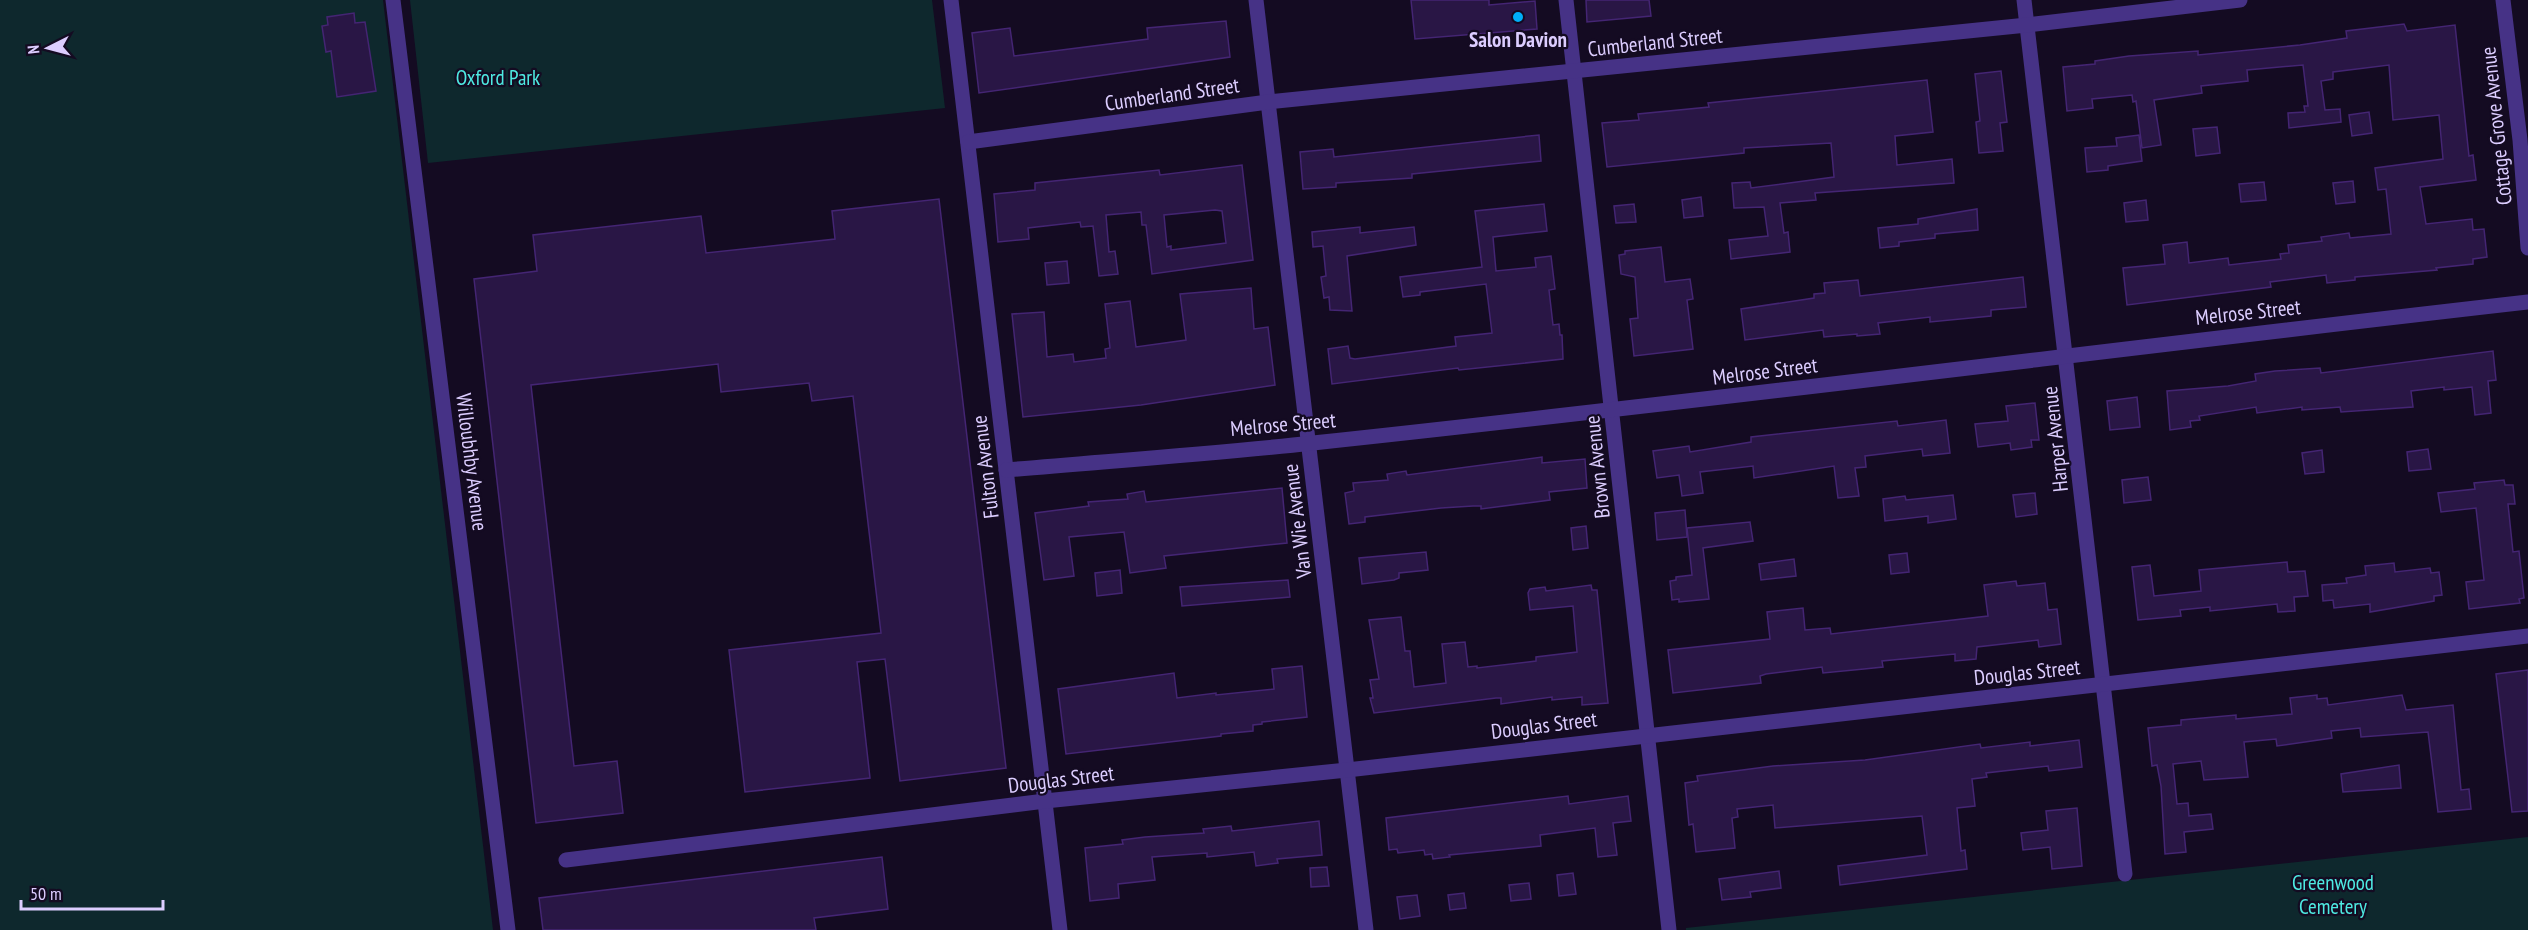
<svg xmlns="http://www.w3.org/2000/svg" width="2528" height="930" viewBox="0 0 2528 930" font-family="'PT Sans Narrow',sans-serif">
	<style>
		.green { fill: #0e282d }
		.building { fill: #291645; stroke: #442573; stroke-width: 1.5; fill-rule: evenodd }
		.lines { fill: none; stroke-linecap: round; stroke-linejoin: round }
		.minor { stroke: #463286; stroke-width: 15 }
		.poi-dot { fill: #00aef8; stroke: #140b22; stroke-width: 2 }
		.labels { text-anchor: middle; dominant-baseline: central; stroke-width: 4.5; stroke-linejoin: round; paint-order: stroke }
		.poi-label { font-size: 21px; font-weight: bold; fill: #dccdff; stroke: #140b22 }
		.street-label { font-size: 21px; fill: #dccdff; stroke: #140b22 }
		.park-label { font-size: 21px; fill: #4eeae2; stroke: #140b22 }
	</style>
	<rect width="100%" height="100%" fill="#140b22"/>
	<g class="green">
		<path d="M0,0H383L493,930H0Z"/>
		<path d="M410,0H932L945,108L428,163Z"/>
		<path d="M2528,837V930H1686V928Z"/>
	</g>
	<g class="building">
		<path d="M1411,0H1489V5L1535,1L1537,29L1415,39Z"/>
		<path d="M1586,0H1649L1651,16L1587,22Z"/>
		<path d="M354,13L355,23L365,22L376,91L337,97L331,51L326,52L322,26L328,25L327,17Z"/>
		<path d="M1226,21L1230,57L979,93L972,33L1010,28L1014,56L1148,39L1147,28Z"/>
		<path d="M2404,24L2407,31L2455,25L2469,156L2473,155L2476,180L2420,187L2426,224L2472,219L2473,230L2484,229L2487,257L2473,259V264L2436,268L2437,270L2355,277V280L2327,283L2326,275L2270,282L2271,287L2127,305L2123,268L2165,264L2163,245L2187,242L2189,263L2228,258L2229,265L2281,259L2280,254L2289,253L2288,245L2322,241L2321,237L2349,233L2350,238L2391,234L2386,189L2378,190L2375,168L2443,159L2439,115L2393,120L2389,65L2333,72V79L2321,81L2325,110L2340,109L2341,122L2289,128L2288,113L2305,112L2304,106H2308L2303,65L2247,70L2248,81L2201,86L2202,93L2154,100L2161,145L2142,148L2136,101L2133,102L2132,95L2092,99L2093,108L2067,111L2063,67L2095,64V61L2129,56L2198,51V55L2300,45L2347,38L2346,31Z"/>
		<path d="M2001,71L2007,122L2000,123L2003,151L1979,153L1976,122L1980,121L1975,74Z"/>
		<path d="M1927,80L1933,132L1895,136L1897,165L1952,159L1954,183L1815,193L1816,200L1780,203L1784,233L1788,232L1790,252L1731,259L1729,240L1768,236L1764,207L1734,208L1732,183L1750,182L1751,188L1834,177L1831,143L1744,148V153L1607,167L1602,123L1639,120L1638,114L1709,107L1708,103Z"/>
		<path d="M2369,112L2372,133L2352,136L2349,115Z"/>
		<path d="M2217,127L2220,153L2196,156L2193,129Z"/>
		<path d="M1539,135L1541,161L1412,174V178L1336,183V187L1303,189L1300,152L1333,149L1334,157Z"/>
		<path d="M2139,135L2142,161L2108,166V170L2087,172L2085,148L2117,146L2116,138Z"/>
		<path d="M1242,165L1253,260L1152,274L1146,225H1142L1141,212L1106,215L1109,252L1115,251L1118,274L1099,276L1093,226L1081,227L1080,222L1028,228L1029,239L998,242L994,194L1035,190V183L1159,170L1160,175ZM1215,210L1222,211L1226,243L1171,250V246L1167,247L1164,215Z"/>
		<path d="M2353,181L2355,202L2336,204L2333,183Z"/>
		<path d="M2264,182L2266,200L2241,202L2239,184Z"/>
		<path d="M1701,197L1703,216L1684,218L1682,200Z"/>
		<path d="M939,199L1006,768L900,781L885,659L857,662L870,778L745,792L729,650L881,633L853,396L812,401L809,383L721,392L718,364L531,385L574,766L617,761L623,813L536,823L474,279L537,271L533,235L701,216L706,253L835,239L832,211Z"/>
		<path d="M2146,200L2148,220L2126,222L2124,203Z"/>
		<path d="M1544,204L1547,231L1493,237L1496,271L1536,267L1535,258L1551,256L1555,289L1549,290L1553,325L1559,324L1560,335H1562L1563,359L1459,370L1458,368L1332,384L1328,349L1348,346L1350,358L1355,359L1456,346L1455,337L1492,333L1486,284L1420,292V295L1403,297L1400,277L1482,267L1475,211Z"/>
		<path d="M1634,204L1636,222L1616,223L1614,206Z"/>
		<path d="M1977,209L1978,230L1935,234V238L1899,242V246L1880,248L1878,228L1918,224V219Z"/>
		<path d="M1360,227V233L1414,227L1416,245L1347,256L1352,311L1330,310L1329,297L1324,298L1321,277L1326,276L1323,246L1313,247L1312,232Z"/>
		<path d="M1661,247L1665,282L1690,279L1693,299L1687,300L1693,349L1634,356L1630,319L1638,318L1635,277L1621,274L1619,255L1625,254V251Z"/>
		<path d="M1067,261L1069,283L1047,285L1045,263Z"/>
		<path d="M2023,277L2026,307L1991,310V316L1930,322V317L1878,323L1880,334L1857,336V334L1824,337L1823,330L1745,340L1741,309L1814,298V294L1825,293L1824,283L1858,280L1860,296Z"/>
		<path d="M1251,288L1254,329L1268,327L1275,385L1141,405L1023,417L1012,314L1044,312L1047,357L1073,354L1074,362L1106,358L1105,349L1110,348L1105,304L1130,301L1136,347L1186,340L1180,294Z"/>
		<path d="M2493,351L2496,380L2488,381L2491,413L2475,415L2472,387L2444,390V387L2411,391L2413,407L2341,412L2340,407L2302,410V407L2257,413L2256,407L2199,416L2200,420L2190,421L2191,427L2170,430L2167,391L2228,386L2256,381L2255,374L2275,371L2320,368L2321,373Z"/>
		<path d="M2137,397L2140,427L2110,430L2107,401Z"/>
		<path d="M2035,403L2039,440H2031L2032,447L2011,450L2010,443L1978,447L1975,424L2008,421L2006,406Z"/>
		<path d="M1946,420L1950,453L1923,456L1922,449L1865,456L1866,467L1855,468L1859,496L1838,498L1834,466L1754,478L1753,466L1700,472L1703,493L1682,496L1679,475L1657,478L1653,451L1689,446L1690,452L1751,442V437L1897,421L1898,426Z"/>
		<path d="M2428,449L2431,469L2409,471L2407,452Z"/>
		<path d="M2322,450L2324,472L2305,474L2302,453Z"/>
		<path d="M1542,457V463L1585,459L1587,488L1549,492L1550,500L1481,509V506H1473L1441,508L1365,517V522L1349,524L1345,493L1354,491L1353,483L1388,480L1387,474L1406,471L1407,475Z"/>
		<path d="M2148,477L2151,500L2124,503L2122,480Z"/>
		<path d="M2504,480L2505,485H2513L2515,504H2508L2513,552L2519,551L2524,598L2519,599L2520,603L2469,609L2466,582L2484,580L2476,508L2441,512L2438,493L2475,489L2474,483Z"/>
		<path d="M1282,488L1287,543L1164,556L1166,568L1130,573L1124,532L1069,537L1074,576L1044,580L1035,513L1089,506L1088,502L1128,499L1127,494L1144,491L1146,502Z"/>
		<path d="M2035,493L2037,514L2016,517L2013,495Z"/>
		<path d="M1953,495L1956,519L1928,523V516L1885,521L1883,499L1905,496L1906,500Z"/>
		<path d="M1685,510L1687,537L1657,540L1655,513Z"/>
		<path d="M1750,522L1753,541L1703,548L1709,599L1679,602V599L1672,600L1670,581L1676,580V577L1692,575L1687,528Z"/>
		<path d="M1586,526L1588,548L1573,550L1571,528Z"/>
		<path d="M1426,552L1428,570L1399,573V578L1394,580L1362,584L1359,558Z"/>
		<path d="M1907,553L1909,572L1891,574L1889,555Z"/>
		<path d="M1794,559L1796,576L1761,580L1759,564Z"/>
		<path d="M2287,562L2288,572L2305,571L2308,596L2294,597L2295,611L2278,612L2277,604L2210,611V607L2180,610L2181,616L2138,620L2132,567L2150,565L2154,596L2201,591L2199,570Z"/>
		<path d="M2394,563L2395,572L2430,568L2431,573L2439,572L2442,595L2434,596V601L2370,612V604L2334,608L2333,600L2323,601L2322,585L2347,583L2346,578L2366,575L2365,566Z"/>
		<path d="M1120,570L1122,593L1097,596L1095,573Z"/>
		<path d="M1288,580L1290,597L1182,606L1180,587Z"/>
		<path d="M2016,581L2017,586L2045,583L2048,610L2057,609L2061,644L2039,647L2038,640L1977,647L1976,659L1955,661V654L1882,661L1883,667L1864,669L1823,673L1822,667L1766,674L1760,676L1761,683L1673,693L1668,650L1770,639L1767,612L1803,608L1805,630L1830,628L1831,634L1988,616L1984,585Z"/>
		<path d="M1591,585L1592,590H1597L1608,703L1582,705V697L1552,700V697L1501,704V698H1496L1374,713L1370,698H1373L1370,680L1379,679L1369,620L1401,617L1405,651H1410L1414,687L1446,683L1442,644L1465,642L1468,667L1477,666V668L1536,661V657L1577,652L1573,606L1530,610L1528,593L1530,589L1545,587L1546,591Z"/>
		<path d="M1302,666L1307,717L1262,722V724L1253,725V731L1221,734V736L1066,754L1058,689L1174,673L1177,698L1216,693V695L1274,689L1272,669Z"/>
		<path d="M2528,670V811L2512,812L2496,674Z"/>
		<path d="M2317,695V699L2327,698L2328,705L2402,695L2406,710L2453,705L2461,790L2469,789L2471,809L2438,812L2428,732L2361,737L2360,728L2331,731L2332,738L2277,746L2276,739L2244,742L2248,777L2204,780L2201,761L2173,764L2177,804L2188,803L2189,816L2211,814L2213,829L2184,832L2186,852L2165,854L2161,786L2157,765L2152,766L2148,728L2181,725V720L2236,715V719L2292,714L2290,698Z"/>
		<path d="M2079,740L2082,767L2049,771L2048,766L1986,773L1987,777L1972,779L1975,806L1957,808L1961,851L1965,850L1967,869L1840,885L1838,866L1927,855L1922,816L1775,828L1773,805L1737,809L1738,817L1732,818L1735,848L1696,852L1693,824L1689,825L1685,783L1698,781L1697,776L1773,766L1865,760L1980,744L1981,748L2030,742V746Z"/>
		<path d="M2399,765L2401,788L2343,792L2341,774Z"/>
		<path d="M1568,796L1569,804L1628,796L1631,821L1613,823L1617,855L1598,857L1595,828L1540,835L1541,846L1449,855L1450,857L1433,859L1432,854L1425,855L1424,850L1398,853L1397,849L1389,850L1386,818Z"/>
		<path d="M2077,808L2082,866L2052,869L2050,847L2023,850L2021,833L2048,830L2046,811Z"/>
		<path d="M1319,821L1322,855L1277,859L1278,863L1256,866L1254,852L1207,857V853L1152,857L1155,880L1118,884L1119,898L1090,901L1085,848L1123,844L1122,840L1145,837L1204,833L1203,829L1231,826L1232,831Z"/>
		<path d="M882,857L888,909L814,918L816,930H543L539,898Z"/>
		<path d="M1327,867L1329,886L1311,887L1310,868Z"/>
		<path d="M1779,871L1781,888L1750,892L1751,897L1722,900L1719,879Z"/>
		<path d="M1573,873L1576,894L1559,896L1557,875Z"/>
		<path d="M1529,883L1531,899L1511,901L1509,885Z"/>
		<path d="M1464,893L1466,908L1450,910L1448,895Z"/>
		<path d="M1417,895L1420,916L1400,919L1397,897Z"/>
	</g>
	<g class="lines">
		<g class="minor">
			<path d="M393,0L508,930"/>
			<path d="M951,0L1060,930"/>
			<path d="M1256,0L1366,930"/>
			<path d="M1566,0L1669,930"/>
			<path d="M2024,0L2125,874"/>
			<path d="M2503,0L2520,140L2528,248"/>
			<path d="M968,142L1268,102L2027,25L2240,0"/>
			<path d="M1006,470C1109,461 1211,454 1313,443C1718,400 2123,348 2528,302"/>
			<path d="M566,860L1045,801L1347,770L2528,636"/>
		</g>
	</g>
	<circle class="poi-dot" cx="1518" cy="17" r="6"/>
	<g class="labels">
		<g class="poi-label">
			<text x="1518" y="39">Salon Davion</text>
		</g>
		<g class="street-label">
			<text transform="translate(1655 42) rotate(-6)">Cumberland Street</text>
			<text transform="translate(1172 94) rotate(-8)">Cumberland Street</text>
			<text transform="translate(2496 126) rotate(-96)">Cottage Grove Avenue</text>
			<text transform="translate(2248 312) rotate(-6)">Melrose Street</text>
			<text transform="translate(1765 371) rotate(-7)">Melrose Street</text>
			<text transform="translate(1283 424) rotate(-5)">Melrose Street</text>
			<text transform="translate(2055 439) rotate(-96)">Harper Avenue</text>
			<text transform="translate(472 462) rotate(83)">Willoubhby Avenue</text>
			<text transform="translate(985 467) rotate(-97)">Fulton Avenue</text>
			<text transform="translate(1597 467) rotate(-96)">Brown Avenue</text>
			<text transform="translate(1297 521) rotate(-97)">Van Wie Avenue</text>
			<text transform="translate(2027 672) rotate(-6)">Douglas Street</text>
			<text transform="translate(1544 725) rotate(-7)">Douglas Street</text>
			<text transform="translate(1061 779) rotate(-7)">Douglas Street</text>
		</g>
		<g class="park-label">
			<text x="498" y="77">Oxford Park</text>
			<text x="2333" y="882">Greenwood<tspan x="2333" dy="24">Cemetery</tspan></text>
		</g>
	</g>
	<g transform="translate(48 48) rotate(264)" stroke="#140b22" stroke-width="4.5" paint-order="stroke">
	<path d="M0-4.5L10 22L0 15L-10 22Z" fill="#dccdff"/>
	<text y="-9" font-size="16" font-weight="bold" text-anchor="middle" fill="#dccdff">N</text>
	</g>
	<path d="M21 900v9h142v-9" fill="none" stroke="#dccdff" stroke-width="3"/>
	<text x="30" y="900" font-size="18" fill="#dccdff" stroke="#140b22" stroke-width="4.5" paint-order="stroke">50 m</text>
</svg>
